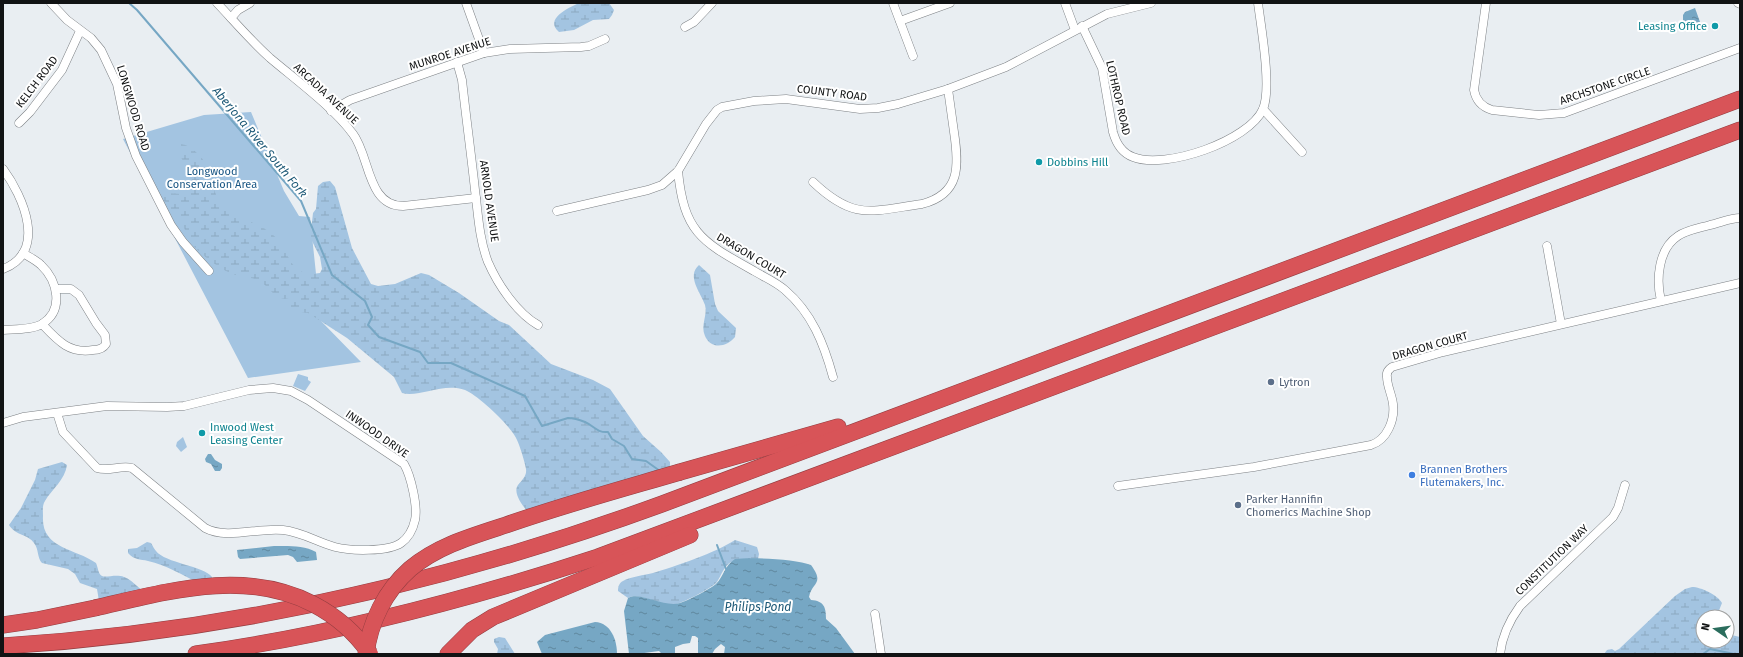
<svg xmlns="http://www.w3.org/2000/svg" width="1743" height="657" viewBox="0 0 1743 657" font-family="'Fira Sans',sans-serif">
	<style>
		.green { fill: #a3c4e1 }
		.wetland { fill: url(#wetland-marsh) }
		.water { fill: url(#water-ripples) }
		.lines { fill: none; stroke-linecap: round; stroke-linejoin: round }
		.stream { stroke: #76a7c4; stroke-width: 2 }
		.minor-casing { stroke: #7d8185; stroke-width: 9 }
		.motorway-casing { stroke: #923d40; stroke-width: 17 }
		.minor { stroke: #fff; stroke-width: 8 }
		.motorway { stroke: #d85458; stroke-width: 16 }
		.motorway-bridge-casing { stroke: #923d40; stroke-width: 17; stroke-linecap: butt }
		.motorway-bridge { stroke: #d85458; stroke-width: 16 }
		.culture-dot { fill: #0f9aa8; stroke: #fff; stroke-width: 1.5 }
		.service-dot { fill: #5c6f8a; stroke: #fff; stroke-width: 1.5 }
		.shop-dot { fill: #3f7fe0; stroke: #fff; stroke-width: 1.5 }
		.labels { text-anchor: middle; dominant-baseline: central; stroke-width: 4; stroke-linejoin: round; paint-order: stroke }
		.culture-label { font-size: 11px; fill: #0d838f; stroke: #fff; text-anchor: start }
		.street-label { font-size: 11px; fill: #111314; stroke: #fff }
		.park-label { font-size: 11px; fill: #195684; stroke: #fff }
		.service-label { font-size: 11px; fill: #4e5e75; stroke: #fff; text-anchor: start }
		.shop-label { font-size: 11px; fill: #366cbe; stroke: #fff; text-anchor: start }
		.water-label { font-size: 12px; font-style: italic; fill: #1c5876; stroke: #fff }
	</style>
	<defs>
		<pattern id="wetland-marsh" width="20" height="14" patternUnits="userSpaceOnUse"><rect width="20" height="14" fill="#a3c4e1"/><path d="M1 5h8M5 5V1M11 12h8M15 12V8" fill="none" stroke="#8ba8c0"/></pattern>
		<pattern id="water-ripples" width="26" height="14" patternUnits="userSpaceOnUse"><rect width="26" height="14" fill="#76a7c4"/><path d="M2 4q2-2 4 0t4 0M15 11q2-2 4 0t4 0" fill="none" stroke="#5f879e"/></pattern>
	</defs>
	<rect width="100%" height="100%" fill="#e9eef2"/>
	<g class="green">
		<path d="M251,112L284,191L299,216L310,217L321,321L361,362L248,378L123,139L204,115Z"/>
		<path d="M298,374L308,377V380L311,382L305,391L293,386Z"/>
		<path d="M183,437L187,447L181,452L176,446L177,442Z"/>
	</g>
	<g class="wetland">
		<path d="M579,3H609L614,10L612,15L609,19L593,20L574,30L559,32C544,19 568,8 579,3Z"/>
		<path d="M180,144C188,143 204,158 207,166C213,179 212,192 222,205C232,216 259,223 272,234C292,250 286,278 320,273L322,269L320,257L311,239V231L313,213L316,209L318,186L323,182L330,181L335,187L352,248L371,284L378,286L395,284L421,273L429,275L459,293L499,321L509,325L551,364L593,380L610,389L643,436L661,452L670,462V466L666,469L530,514C524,508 512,493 518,485C522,480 527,476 526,469C525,463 520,446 517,440C512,427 478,395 465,390C443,382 419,398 402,393L394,377L347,338L308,313L294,311L291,308L289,298C275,302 270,286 259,281C249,276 245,278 236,275C223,272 197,252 190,241C185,233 184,223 178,216C171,209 162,206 164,194L167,193L182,194L193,182L179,153Z"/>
		<path d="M699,265L710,275L715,304L718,311L736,328L735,337C727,347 711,350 705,336C700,325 708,315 705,305C701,293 686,276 699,265Z"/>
		<path d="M62,462L67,465C65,480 52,489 45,501C42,505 43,512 43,516C41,549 75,548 96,563C98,567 98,574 102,576C106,578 116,574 124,577C133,580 136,587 144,591L99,601L97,589L80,583L75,574L68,569L42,563C37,558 39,549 34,543C28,534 16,536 9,525L21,508L35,480L38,469Z"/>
		<path d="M735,540L757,547L759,554L758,559C749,559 739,558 731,562C724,566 721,576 717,582C712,588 681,604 673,605C660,605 639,592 628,598L618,591C618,587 619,583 623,581C630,577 645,575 653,573C674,567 717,552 735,540Z"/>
		<path d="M147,542L151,543C153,546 154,549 156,551C165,563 204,566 212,577V579L199,583C182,575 166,565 148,561C140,559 134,560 128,553V549L137,548Z"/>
		<path d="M1692,587C1701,587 1718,595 1722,603L1718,613L1714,617H1703V629L1701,632L1703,633V641H1727V634L1740,637V654H1604L1607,650L1612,649L1615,651L1619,649L1675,596L1685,589Z"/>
		<path d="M499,637L505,638L515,654H497L498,649L494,642V639Z"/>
	</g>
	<g class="water">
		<path d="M1695,8L1700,22C1694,25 1688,28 1683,22V15L1685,12Z"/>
		<path d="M208,454H211L215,460L222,464V468L220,471H215L211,464L206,462L205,459Z"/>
		<path d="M274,546C288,546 304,545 316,552L317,560L297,562L293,557L288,555L240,559L238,557L237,550Z"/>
		<path d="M735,559C751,557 796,559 811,565C825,584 812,582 809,597L811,600C824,601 826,607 826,619L836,628L855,654H724L725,647L721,644L715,649L712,654H698V638L695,636H692L690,643L683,644L675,647V654H662L659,651C649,652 640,654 629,654L624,611L628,598C640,591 664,608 680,603C687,601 710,589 716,584C724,576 724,566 735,559Z"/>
		<path d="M595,622C611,623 617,640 617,654H542L537,642L545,635Z"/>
	</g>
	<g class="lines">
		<g class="stream">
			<path d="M129,3L137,10L301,201L332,275L365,301L372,317L368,325L379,337L420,352L428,363H451L525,396L542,426L568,418C574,418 580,420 585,422C594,426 597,433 608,432L612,439L624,446L632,459L646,461L660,471"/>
			<path d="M717,545L726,569"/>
			<path d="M1703,654L1710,649L1734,654"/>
		</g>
		<g class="minor-casing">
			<g id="minor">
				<path d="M51,3L67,20L91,38L101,50L117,84L126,128L136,156L171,225L183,242L209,271"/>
				<path d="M217,3C235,22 251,41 270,58C296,80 333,107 353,134C370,156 367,206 403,206L476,198"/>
				<path d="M466,3L484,53"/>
				<path d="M893,3L913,56"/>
				<path d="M1065,3L1075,30"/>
				<path d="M1486,3L1474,90C1476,101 1482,107 1492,110L1539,115L1564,113L1740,48"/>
				<path d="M1738,3L1740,4"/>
				<path d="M231,18L238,10L250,3"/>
				<path d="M900,21L950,3"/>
				<path d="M1082,26L1102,68L1113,132C1116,143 1122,153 1133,157C1165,170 1249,141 1263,109C1272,88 1261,27 1258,3"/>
				<path d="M685,27L694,22L712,3"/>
				<path d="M457,62L462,80C466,117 471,153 475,190C478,213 479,239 488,262C498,285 517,313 538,325"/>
				<path d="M1263,109L1302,152"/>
				<path d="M331,111L350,100L484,53L510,49L581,47L589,46L605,39"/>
				<path d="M19,123L30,112L62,70L80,31"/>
				<path d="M3,169C23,196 48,252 3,269"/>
				<path d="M678,171C684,234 703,242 754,271C764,277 776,282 785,290C812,313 824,344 833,377"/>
				<path d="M813,182C854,221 871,211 922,204C961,194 959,165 954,132C952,118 950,103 948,89"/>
				<path d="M557,211L648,190L662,185L678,171L706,124L717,110L722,107L754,101L786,99L860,109L878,108L898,104L948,89L1006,67L1107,14L1151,3"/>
				<path d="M1547,246L1561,324"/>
				<path d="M1661,301C1656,280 1658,249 1678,236C1687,230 1700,228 1710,225C1720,223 1730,218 1740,218"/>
				<path d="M42,324C57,340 69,354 93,350C98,350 103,349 106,344L105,335L96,323L79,295L71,289H56"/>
				<path d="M3,330C15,329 32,330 42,324C65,310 57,280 41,265C36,260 29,257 23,253"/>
				<path d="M3,423L23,417L107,406L167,407L184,406L249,390L273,388L291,391L308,400L404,464C411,476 418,507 415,520C413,529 408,538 401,543C388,552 350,551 335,547C317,542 302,532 283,530C259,527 227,540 205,528L132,468C120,465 109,472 97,468L63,432L57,413"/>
				<path d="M1118,486L1254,467L1371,445C1387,440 1395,420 1393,404C1392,395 1387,386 1387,377C1386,372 1389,369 1392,367L1443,352L1740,283"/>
				<path d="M875,614L881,654"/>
				<path d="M1500,654C1502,636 1509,621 1520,606L1613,517L1618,508L1625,485"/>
			</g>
		</g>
		<g class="motorway-casing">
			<g id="motorway">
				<path d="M680,472L838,427"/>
				<path d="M3,625L37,620L95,608"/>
				<path d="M3,646C229,632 449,582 662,504L1740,99"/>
				<path d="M196,654C333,635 467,600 598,557L1740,130"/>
				<path d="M448,654L472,630L493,617L690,535"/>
			</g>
		</g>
		<use href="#minor" class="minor"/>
		<use href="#motorway" class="motorway"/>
		<g class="motorway-bridge-casing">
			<g id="motorway-bridge">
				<path d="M95,608C166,592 244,568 313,604C336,616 355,632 370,654"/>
				<path d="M366,654C370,622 385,591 410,569C437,546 472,536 506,525C563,505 622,489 680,472"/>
			</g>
		</g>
		<use href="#motorway-bridge" class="motorway-bridge"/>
	</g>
	<g class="culture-dot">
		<circle cx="1715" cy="26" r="4"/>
		<circle cx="1039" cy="162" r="4"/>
		<circle cx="202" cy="433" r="4"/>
	</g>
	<g class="service-dot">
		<circle cx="1271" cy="382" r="4"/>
		<circle cx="1238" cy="505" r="4"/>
	</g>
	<circle class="shop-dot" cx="1412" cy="475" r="4"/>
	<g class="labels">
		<g class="culture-label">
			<text x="1707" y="26" text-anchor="end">Leasing Office</text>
			<text x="1047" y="162">Dobbins Hill</text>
			<text x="210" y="427">Inwood West<tspan x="210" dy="13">Leasing Center</tspan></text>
		</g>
		<g class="street-label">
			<text transform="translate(450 54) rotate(-18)">MUNROE AVENUE</text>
			<text transform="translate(37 82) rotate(-53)">KELCH ROAD</text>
			<text transform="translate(1605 86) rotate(-19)">ARCHSTONE CIRCLE</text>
			<text transform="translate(832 93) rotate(7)">COUNTY ROAD</text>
			<text transform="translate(326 94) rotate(43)">ARCADIA AVENUE</text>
			<text transform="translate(1118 98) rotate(77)">LOTHROP ROAD</text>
			<text transform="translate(133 108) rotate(73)">LONGWOOD ROAD</text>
			<text transform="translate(489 201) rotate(82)">ARNOLD AVENUE</text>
			<text transform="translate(751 256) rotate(31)">DRAGON COURT</text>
			<text transform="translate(1430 346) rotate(-16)">DRAGON COURT</text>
			<text transform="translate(377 434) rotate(35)">INWOOD DRIVE</text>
			<text transform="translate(1552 560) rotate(-44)">CONSTITUTION WAY</text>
		</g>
		<g class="park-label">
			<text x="212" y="171">Longwood<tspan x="212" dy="13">Conservation Area</tspan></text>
		</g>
		<g class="service-label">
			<text x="1279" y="382">Lytron</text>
			<text x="1246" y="499">Parker Hannifin<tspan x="1246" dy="13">Chomerics Machine Shop</tspan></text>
		</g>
		<g class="shop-label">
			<text x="1420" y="469">Brannen Brothers<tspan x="1420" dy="13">Flutemakers, Inc.</tspan></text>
		</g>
		<g class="water-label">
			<text transform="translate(260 142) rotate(50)">Aberjona River South Fork</text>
			<text x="758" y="607">Philips Pond</text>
		</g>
	</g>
	<rect width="1743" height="657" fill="none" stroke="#111314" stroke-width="8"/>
	<g transform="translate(1715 629) rotate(283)"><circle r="19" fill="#ffffff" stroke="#a0a1a1"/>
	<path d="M0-3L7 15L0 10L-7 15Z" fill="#2b6d5d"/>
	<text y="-6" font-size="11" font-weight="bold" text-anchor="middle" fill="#111314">N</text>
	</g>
</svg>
